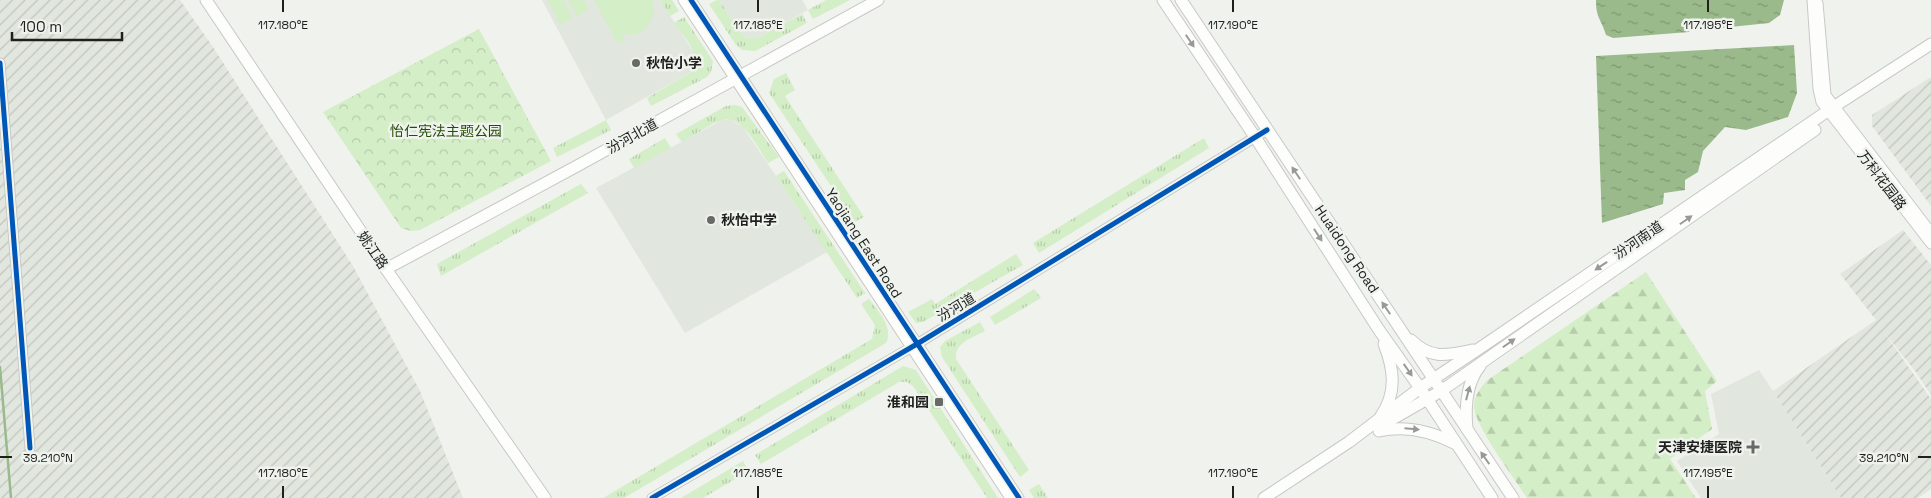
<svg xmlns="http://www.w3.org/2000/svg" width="1931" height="498" viewBox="0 0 1931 498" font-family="'Space Grotesk','Noto Sans SC',sans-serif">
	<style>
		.built { fill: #e1e6de }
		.industrial { fill: url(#industrial-furrows) }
		.grass { fill: url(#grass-tufts) }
		.forest { fill: url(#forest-firs) }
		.park { fill: url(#park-crowns) }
		.pitch { fill: #d4eec7 }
		.water { fill: url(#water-ripples) }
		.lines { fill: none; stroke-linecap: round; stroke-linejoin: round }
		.stream { stroke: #9bba8b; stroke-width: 2.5 }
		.minor-casing { stroke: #c7c9c6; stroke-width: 11 }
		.major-casing { stroke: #c7c9c6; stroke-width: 13 }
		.minor { stroke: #fdfdfc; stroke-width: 9 }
		.major { stroke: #fdfdfc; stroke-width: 11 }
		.cycleway-casing { stroke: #eff3ed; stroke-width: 8 }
		.cycleway { stroke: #0057b8; stroke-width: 5 }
		.oneway { fill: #999a98 }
		.ticks { fill: none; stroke: #1f201e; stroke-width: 2 }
		.poi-dot { fill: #686a67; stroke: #eff3ed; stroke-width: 2 }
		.labels { text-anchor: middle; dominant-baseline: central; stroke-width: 5; stroke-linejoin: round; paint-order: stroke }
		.poi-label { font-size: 14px; font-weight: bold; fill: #1f201e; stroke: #eff3ed; text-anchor: start }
		.park-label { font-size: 14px; fill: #244d05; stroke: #eff3ed }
		.street-label { font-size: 14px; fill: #1f201e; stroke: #eff3ed }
		.ticks-label { font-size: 12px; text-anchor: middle; fill: #1f201e; stroke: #eff3ed; stroke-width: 5; stroke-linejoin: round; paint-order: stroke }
	</style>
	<defs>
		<pattern id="industrial-furrows" width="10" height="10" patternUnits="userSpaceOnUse" patternTransform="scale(1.25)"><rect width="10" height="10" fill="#e1e6de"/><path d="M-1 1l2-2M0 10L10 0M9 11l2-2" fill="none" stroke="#c1c5be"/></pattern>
		<pattern id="grass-tufts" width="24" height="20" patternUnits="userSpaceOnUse" patternTransform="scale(1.25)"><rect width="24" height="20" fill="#d4eec7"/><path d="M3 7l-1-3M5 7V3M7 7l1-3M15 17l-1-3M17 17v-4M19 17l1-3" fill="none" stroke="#b6ccaa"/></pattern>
		<pattern id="forest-firs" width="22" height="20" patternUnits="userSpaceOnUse" patternTransform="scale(1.25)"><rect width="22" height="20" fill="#d4eec7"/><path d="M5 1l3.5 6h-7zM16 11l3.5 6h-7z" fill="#b6ccaa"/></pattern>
		<pattern id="park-crowns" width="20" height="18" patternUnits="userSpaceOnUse" patternTransform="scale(1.25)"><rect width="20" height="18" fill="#d4eec7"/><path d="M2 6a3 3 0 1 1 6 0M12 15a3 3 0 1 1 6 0" fill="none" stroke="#b6ccaa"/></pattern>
		<pattern id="water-ripples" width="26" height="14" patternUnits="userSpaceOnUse" patternTransform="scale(1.25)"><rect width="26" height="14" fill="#9bba8b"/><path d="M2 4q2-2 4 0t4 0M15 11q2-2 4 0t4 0" fill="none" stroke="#7e9771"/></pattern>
	</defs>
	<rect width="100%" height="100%" fill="#f0f2ee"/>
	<g class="built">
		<path d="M542,0H660L696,56V65L693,71L606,120Z"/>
		<path d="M719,0H802L808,10L757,38H752L745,37L740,32Z"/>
		<path d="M722,120H731L743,127L827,252L685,333L596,188Z"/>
		<path d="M1759,370L1773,391L1841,498H1701L1677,461L1719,434L1711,394Z"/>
	</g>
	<g class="industrial">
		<path d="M0,0H180L213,47L353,266L420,391L463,498H0Z"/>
		<path d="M1931,77V206L1872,126V115Z"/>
		<path d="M1903,230L1931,265V395L1915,371L1884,332L1931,399V489L1918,498H1841L1773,391L1876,320L1840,274Z"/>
	</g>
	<g class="grass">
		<path d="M660,0H672L679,11L670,16Z"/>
		<path d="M717,0H719L740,32L745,37L752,38H757L802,14L807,23L755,51L742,50L736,45L709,4Z"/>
		<path d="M826,0H850L813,19L808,10Z"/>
		<path d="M684,17L713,61L711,72L707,77L651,106L647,98L693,71C701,53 684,37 674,23Z"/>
		<path d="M786,73L795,90L785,96L864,217L855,222L769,93L774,79Z"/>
		<path d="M735,105L742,107L779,157L768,163C759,150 743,115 723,120C711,123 693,136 682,142L676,134L726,106Z"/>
		<path d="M606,120L611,130L557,157L553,148Z"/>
		<path d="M665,138L671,148L634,168L629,159Z"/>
		<path d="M1204,138L1209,148L1039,253L1033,243Z"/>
		<path d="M784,171L865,293L857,298L776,176Z"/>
		<path d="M581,184L588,193L441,276L437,264Z"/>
		<path d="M1016,254L1023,265L923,322L916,323L908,312L932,299L935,304Z"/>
		<path d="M1034,289L1041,298L995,325L990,317Z"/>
		<path d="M869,299C878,311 894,327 886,343L624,498H603L872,339L875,325L861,304Z"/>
		<path d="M980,322L985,331C972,338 954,343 956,359L1029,470L1020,477L942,357L940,347L945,341Z"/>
		<path d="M903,366L916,370L998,498H987L913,386L907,382H899L761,464L755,455Z"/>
		<path d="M743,461L749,471L703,498H681Z"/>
		<path d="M1039,484L1048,498H1034L1029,490Z"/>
	</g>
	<path class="forest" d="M1646,272L1717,381L1705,391L1712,429L1670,459L1696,498H1527C1515,479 1474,425 1474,406C1474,396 1480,389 1486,381Z"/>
	<path class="park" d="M479,29L551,161L420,230L411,231L401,228L323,112Z"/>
	<g class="pitch">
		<path d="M547,0H563L573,18L560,25Z"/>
		<path d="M568,0H584L589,9L577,16Z"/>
		<path d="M594,0H652C658,12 649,30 637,34C632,36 626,34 621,33L625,40L618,44Z"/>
	</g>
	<g class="water">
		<path d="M1596,0H1784L1780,15L1769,23L1711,29L1705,20L1693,22L1689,32L1613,38L1606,35C1601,18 1596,19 1596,0Z"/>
		<path d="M1794,45L1797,93L1788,117L1746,130L1725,127L1703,151L1698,172L1685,180V190L1664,193L1663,204L1602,223L1596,56Z"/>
	</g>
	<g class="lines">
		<path class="stream" d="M0,367L11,498"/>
		<g class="minor-casing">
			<g id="minor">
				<path d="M683,0L1010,498"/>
				<path d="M691,0L1019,498"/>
				<path d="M1812,0L1818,89L1821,102L1931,244"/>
				<path d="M1818,3L1826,95L1931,232"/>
				<path d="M0,63L30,448"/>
				<path d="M652,498L917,344L1267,130"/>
			</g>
		</g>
		<g class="major-casing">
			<g id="major">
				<path d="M206,0L386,269L545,498"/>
				<path d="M1163,0L1255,137L1379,330L1420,388L1492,498"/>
				<path d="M1181,0L1513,498"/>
				<path d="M386,269L577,166L878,0"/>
				<path d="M1411,340C1431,360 1447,355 1473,350"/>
				<path d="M1381,416C1397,393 1394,369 1384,344"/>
				<path d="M1382,425L1441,391L1815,130"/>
				<path d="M1467,429C1465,408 1466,383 1480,366"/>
				<path d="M1379,431C1406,425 1430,431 1454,443"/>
				<path d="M1264,498L1349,442L1420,388L1477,350L1835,106L1931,44"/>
			</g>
		</g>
		<use href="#minor" class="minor"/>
		<use href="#major" class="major"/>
		<g class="cycleway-casing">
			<g id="cycleway">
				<path d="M691,0L1019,498"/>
				<path d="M0,63L30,448"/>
				<path d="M652,498L917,344L1267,130"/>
			</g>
		</g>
		<use href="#cycleway" class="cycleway"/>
	</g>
	<defs><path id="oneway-solid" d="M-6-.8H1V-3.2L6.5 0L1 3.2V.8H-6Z" transform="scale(1.25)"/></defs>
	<g class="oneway">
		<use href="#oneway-solid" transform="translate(1190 41) rotate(56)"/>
		<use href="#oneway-solid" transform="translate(1296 173) rotate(-124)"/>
		<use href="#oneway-solid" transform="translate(1686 220) rotate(-35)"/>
		<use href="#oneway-solid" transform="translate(1318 235) rotate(57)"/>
		<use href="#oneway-solid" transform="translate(1601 266) rotate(146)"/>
		<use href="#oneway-solid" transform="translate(1386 308) rotate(-124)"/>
		<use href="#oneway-solid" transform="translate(1509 343) rotate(-35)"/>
		<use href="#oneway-solid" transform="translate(1408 370) rotate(55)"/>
		<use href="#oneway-solid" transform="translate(1468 393) rotate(-75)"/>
		<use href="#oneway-solid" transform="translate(1412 429) rotate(5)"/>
		<use href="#oneway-solid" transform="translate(1485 458) rotate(-125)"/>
	</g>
	<path class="ticks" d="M283,0V12M758,0V12M1233,0V12M1708,0V12M0,457H12M1918,457H1931M283,486V498M758,486V498M1233,486V498M1708,486V498"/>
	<g class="poi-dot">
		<circle cx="636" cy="63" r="5"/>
		<circle cx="711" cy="220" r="5"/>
		<rect x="934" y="397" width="10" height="10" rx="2.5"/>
		<path d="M1750.5 439.5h5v5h5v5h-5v5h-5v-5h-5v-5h5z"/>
	</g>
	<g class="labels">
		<g class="poi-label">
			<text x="646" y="63">秋怡小学</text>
			<text x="721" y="220">秋怡中学</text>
			<text x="929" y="402" text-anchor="end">淮和园</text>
			<text x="1742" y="447" text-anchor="end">天津安捷医院</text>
		</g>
		<g class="park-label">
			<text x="446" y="131">怡仁宪法主题公园</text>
		</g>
		<g class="street-label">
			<text transform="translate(632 136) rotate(-29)">汾河北道</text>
			<text transform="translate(1882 180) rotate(53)">万科花园路</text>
			<text transform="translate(1638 240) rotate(-34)">汾河南道</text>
			<text transform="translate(864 243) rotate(57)">Yaojiang East Road</text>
			<text transform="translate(1347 249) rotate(56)">Huaidong Road</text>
			<text transform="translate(373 250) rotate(56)">姚江路</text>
			<text transform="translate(956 307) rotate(-31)">汾河道</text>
		</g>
	</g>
	<g class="ticks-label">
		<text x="283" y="29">117.180°E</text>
		<text x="758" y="29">117.185°E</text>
		<text x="1233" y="29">117.190°E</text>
		<text x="1708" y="29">117.195°E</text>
		<text x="48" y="462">39.210°N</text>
		<text x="1884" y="462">39.210°N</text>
		<text x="283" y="477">117.180°E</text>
		<text x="758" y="477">117.185°E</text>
		<text x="1233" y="477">117.190°E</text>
		<text x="1708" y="477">117.195°E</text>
	</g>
	<path d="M12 32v8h110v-8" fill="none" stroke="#1f201e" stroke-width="2.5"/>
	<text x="20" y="32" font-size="15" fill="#1f201e" stroke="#eff3ed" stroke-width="4" paint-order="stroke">100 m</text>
</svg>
